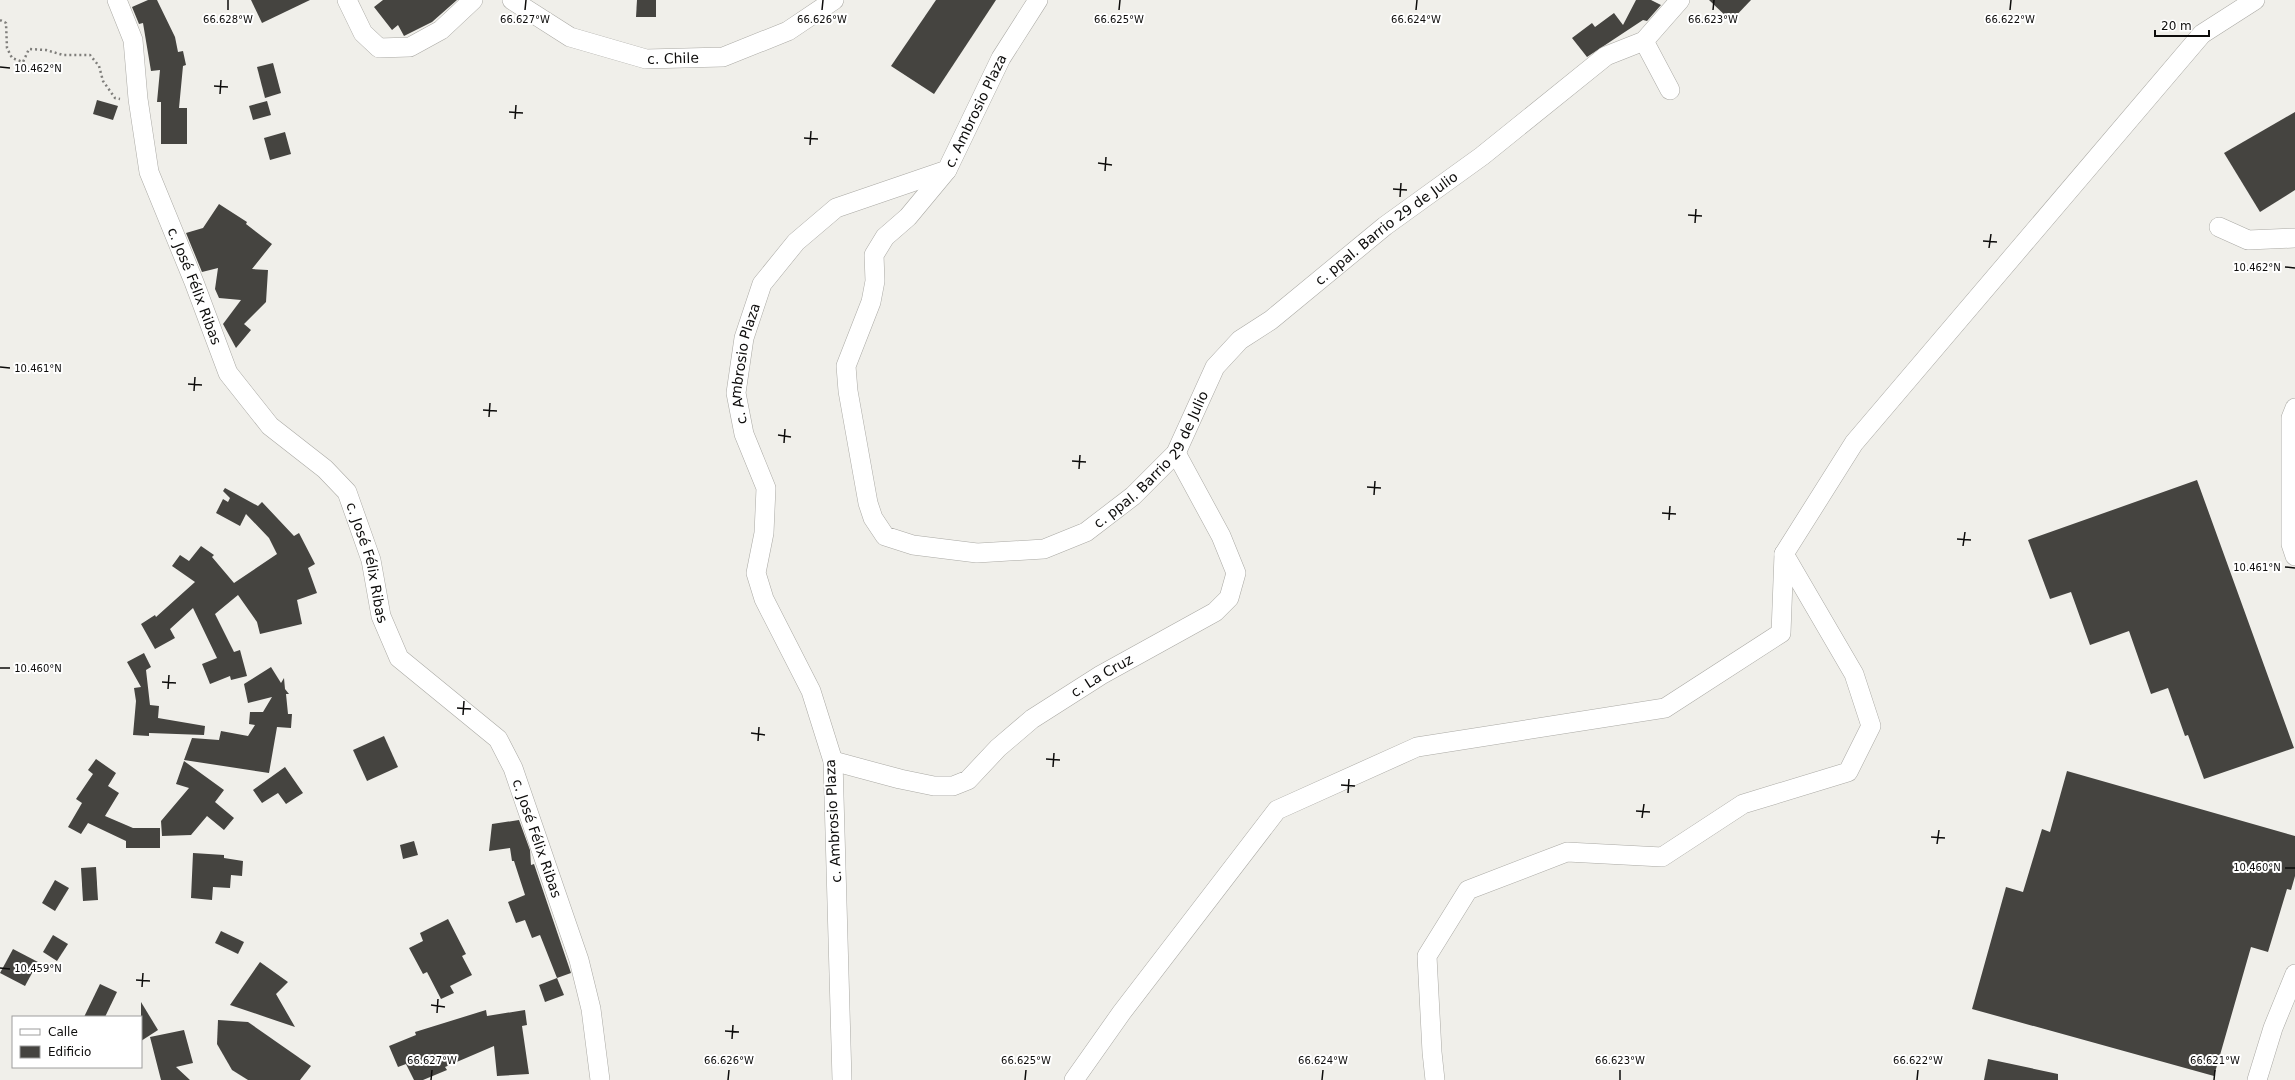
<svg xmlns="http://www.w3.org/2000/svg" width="2295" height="1080" viewBox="0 0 2295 1080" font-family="'DejaVu Sans',sans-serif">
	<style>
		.building { fill: #454440 }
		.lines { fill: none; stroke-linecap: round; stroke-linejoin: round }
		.minor-casing { stroke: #aaa9a4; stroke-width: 20 }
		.path { stroke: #7f7e7b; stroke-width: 2.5; stroke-dasharray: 2 3; stroke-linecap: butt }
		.minor { stroke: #fff; stroke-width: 19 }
		.ticks { fill: none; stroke: #0d0c0b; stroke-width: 1.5 }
		.labels { text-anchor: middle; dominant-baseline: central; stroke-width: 4; stroke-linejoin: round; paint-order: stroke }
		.street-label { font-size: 14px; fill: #0d0c0b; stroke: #fff }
		.ticks-label { font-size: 10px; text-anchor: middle; fill: #0d0c0b; stroke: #fff; stroke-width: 4; stroke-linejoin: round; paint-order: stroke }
	</style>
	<rect width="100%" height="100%" fill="#f0efea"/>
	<g class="building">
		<path d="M148,0H157L175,37L178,52L183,51L186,65L183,66L179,108H187V144H161V102H157L160,70L151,71L143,23L139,24L132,7Z"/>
		<path d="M251,0H310L262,23Z"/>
		<path d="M383,0H457L432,22L404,36L398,25L392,30L374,7Z"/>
		<path d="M637,0H656V17H636Z"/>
		<path d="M936,0H996L934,94L891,66Z"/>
		<path d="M1636,0H1651L1661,5L1647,21L1643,20L1587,57L1572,38L1592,23L1595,27L1614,13L1623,25Z"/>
		<path d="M1709,0H1751L1731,21Z"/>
		<path d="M273,63L281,93L265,98L257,67Z"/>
		<path d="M97,100L118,106L113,120L93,114Z"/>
		<path d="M267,101L271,115L253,120L249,106Z"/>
		<path d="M2295,112V190L2260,212L2224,153Z"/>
		<path d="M285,132L291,154L270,160L264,138Z"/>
		<path d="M219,204L247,222L246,224L272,244L252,269L268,270L266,302L244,324L251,330L236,348L223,324L241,300L219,298L215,289L218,268L202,272L186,233L203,228Z"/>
		<path d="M2197,480L2294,748L2204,779L2188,735L2185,736L2168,688L2151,694L2129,631L2090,645L2071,592L2050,599L2028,540Z"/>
		<path d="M225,488L258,506L262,502L294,536L299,533L315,564L308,568L317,593L297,600L302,624L260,634L257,622L238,595L215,614L234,652L240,650L247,676L231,680L230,676L210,684L202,664L217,658L193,608L170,629L175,638L155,649L141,624L155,615L156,617L195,582L172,566L180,555L189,561L201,546L214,555L212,557L234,583L277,554L269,538L246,514L240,526L216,513L223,499L228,502L230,498L223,491Z"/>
		<path d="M144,653L151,667L146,670L150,705L159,706L158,718L205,726L204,735L149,733V736L133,735L136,701L134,688L141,687L127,662Z"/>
		<path d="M271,667L281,683L284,678L285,689L289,694H286L288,714H292L291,728L277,727L269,773L184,760L192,738L219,740L221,731L248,736L255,725L249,724L250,712H263L272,697L248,703L244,684Z"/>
		<path d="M384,736L398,767L367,781L353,750Z"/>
		<path d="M96,759L116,773L108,786L119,793L105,816L133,828H160V848H126V841L88,823L81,834L68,827L82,803L76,799L93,774L88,770Z"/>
		<path d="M184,761L224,790L215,802L234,818L224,830L207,816L191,835L162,836L161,821L189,788L176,784Z"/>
		<path d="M285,767L303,793L286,804L278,793L262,803L253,790Z"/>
		<path d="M2067,771L2295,836V876L2291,890L2287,889L2268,952L2251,947L2214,1076L1972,1009L2006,887L2023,892L2042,829L2050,832Z"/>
		<path d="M519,820L530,850L531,865L534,864L571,973L557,978L540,935L532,938L525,920L516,923L508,902L525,895L514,861H512L510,848L489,851L492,824Z"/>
		<path d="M414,841L418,855L403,859L400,845Z"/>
		<path d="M193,853L224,855V858L243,861L242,876L231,875L230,888L213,887L212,900L191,898Z"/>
		<path d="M96,867L98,900L83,901L81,868Z"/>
		<path d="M55,880L69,888L55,911L42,903Z"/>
		<path d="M448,919L466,954L462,956L472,975L450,986L454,993L441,999L427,972L423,974L409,948L423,941L420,933Z"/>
		<path d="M221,931L244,942L238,954L215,943Z"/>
		<path d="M53,935L68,944L57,961L43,952Z"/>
		<path d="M13,949L38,962L25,986L0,973Z"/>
		<path d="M260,962L288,982L276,994L295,1027L230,1005Z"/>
		<path d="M557,978L564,995L545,1002L539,985Z"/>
		<path d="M100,984L117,992L105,1017H84Z"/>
		<path d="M141,1002L158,1030L141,1041Z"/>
		<path d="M486,1010L487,1016L525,1010L527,1025L522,1026L529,1074L497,1076L494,1046L445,1067L447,1070L423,1080H414L406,1064L398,1067L389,1046L416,1035L415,1032Z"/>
		<path d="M218,1020L248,1022L311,1066L300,1080H248L232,1070L217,1044Z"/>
		<path d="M184,1030L193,1063L176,1067L190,1080H161L150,1037Z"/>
		<path d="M1988,1059L2058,1074V1080H1984Z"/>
	</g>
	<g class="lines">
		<g class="minor-casing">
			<g id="minor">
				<path id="s1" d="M117,0L133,40L138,99L149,172L194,282L228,373L270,426L325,469L347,492L371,560L381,616L399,658L498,739L513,768L579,960L591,1009L600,1080"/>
				<path d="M347,0L363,33L379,48L410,47L441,30L473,0"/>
				<path id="s2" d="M512,0L570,37L646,59L723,57L788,31L834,0"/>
				<path d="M1644,41L1670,90"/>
				<path id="s3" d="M947,170L908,217L885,237L874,255L875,281L871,302L846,366L848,391L868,503L873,518L885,536L913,545L977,553L1044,549L1086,532L1133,496L1176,453L1215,367L1240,340L1271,320L1385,226L1482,156L1606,56L1644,41L1680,0"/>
				<path d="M2219,227L2248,240L2295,238"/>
				<path d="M2295,408L2291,418V544L2295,556"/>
				<path id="s4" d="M833,761L900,779L934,786H953L968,780L998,748L1032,719L1101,675L1215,612L1229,598L1236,573L1221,536L1176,453"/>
				<path id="s5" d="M842,1080L833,761L811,691L764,599L756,573L764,533L766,488L744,434L736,393L744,338L762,284L796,242L836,208L947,170L1001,58L1038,0"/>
				<path d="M1074,1080L1122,1012L1277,810L1417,747L1665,708L1781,633L1784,554L1854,443L2202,34L2255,0"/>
				<path d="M1435,1080L1432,1052L1427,956L1468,890L1567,852L1662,857L1743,804L1848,772L1871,726L1854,674L1784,554"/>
				<path d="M2257,1080L2273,1028L2295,974"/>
			</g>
		</g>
		<path class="path" d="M0,20L6,23L7,48L12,58L23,62L29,49L46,50L63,55H90L99,66L103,81L115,98L120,99"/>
		<use href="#minor" class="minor"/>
	</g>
	<path class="ticks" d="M228,10V0M525,10L526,0M822,10L823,0M1119,10L1120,0M1416,10L1417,0M1713,10L1714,0M2010,10L2011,0M0,67L10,68M214,86L228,87M220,94L221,80M509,112L523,113M515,119L516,105M804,138L818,139M810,145L811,131M1098,163L1112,165M1105,171L1106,157M1393,189L1407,190M1400,197L1401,183M1688,215L1702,216M1695,223L1696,209M1983,241L1997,242M1989,248L1991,234M2285,267L2295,268M0,367L10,368M188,384L202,385M194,391L195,377M483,410L497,411M489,417L490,403M778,435L791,437M784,443L785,429M1072,461L1086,462M1079,469L1080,455M1367,487L1381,488M1374,495L1375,481M1662,513L1676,514M1669,520L1670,506M1957,539L1971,540M1963,546L1965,532M2285,567L2295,568M0,668H10M162,682L176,683M168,689L169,675M457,708L471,709M463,715L464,701M751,733L765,735M758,741L759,727M1046,759L1060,760M1053,767L1054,753M1341,785L1355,786M1348,793L1349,779M1636,811L1650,812M1642,818L1644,804M1931,837L1945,838M1937,844L1939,830M2285,868H2295M0,968L10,969M136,980L150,981M142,987L143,973M431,1005L445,1007M437,1013L438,999M725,1031L739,1032M732,1039L733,1025M431,1080L432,1070M728,1080L729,1070M1025,1080L1026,1070M1322,1080L1323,1070M1620,1080V1070M1917,1080L1918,1070M2214,1080L2215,1070"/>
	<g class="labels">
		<g class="street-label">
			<text stroke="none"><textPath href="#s2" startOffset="175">c. Chile</textPath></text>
			<text stroke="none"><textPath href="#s5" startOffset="1111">c. Ambrosio Plaza</textPath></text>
			<text stroke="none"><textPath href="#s3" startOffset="1047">c. ppal. Barrio 29 de Julio</textPath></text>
			<text stroke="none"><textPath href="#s1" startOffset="299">c. José Félix Ribas</textPath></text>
			<text stroke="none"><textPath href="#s5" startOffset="739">c. Ambrosio Plaza</textPath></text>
			<text stroke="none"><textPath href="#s3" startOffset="711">c. ppal. Barrio 29 de Julio</textPath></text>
			<text stroke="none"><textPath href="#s1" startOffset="635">c. José Félix Ribas</textPath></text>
			<text stroke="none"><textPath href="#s4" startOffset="310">c. La Cruz</textPath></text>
			<text transform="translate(833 821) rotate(-93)">c. Ambrosio Plaza</text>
			<text stroke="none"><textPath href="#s1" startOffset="971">c. José Félix Ribas</textPath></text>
		</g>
	</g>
	<g class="ticks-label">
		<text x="228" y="23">66.628°W</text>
		<text x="525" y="23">66.627°W</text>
		<text x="822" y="23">66.626°W</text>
		<text x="1119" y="23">66.625°W</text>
		<text x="1416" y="23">66.624°W</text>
		<text x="1713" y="23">66.623°W</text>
		<text x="2010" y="23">66.622°W</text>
		<text x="38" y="72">10.462°N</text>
		<text x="2257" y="271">10.462°N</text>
		<text x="38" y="372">10.461°N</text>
		<text x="2257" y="571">10.461°N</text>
		<text x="38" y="672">10.460°N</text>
		<text x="2257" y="871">10.460°N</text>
		<text x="38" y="972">10.459°N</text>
		<text x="432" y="1064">66.627°W</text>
		<text x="729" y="1064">66.626°W</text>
		<text x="1026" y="1064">66.625°W</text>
		<text x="1323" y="1064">66.624°W</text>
		<text x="1620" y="1064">66.623°W</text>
		<text x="1918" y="1064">66.622°W</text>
		<text x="2215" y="1064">66.621°W</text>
	</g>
	<rect x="12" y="1016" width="130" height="52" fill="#ffffff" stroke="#9e9e9d"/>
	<rect x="20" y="1029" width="20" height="6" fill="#ffffff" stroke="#9e9e9d"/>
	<text x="48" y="1036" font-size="12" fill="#0d0c0b">Calle</text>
	<rect x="20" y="1046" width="20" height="12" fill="#454440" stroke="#9e9e9d"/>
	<text x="48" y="1056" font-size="12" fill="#0d0c0b">Edificio</text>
	<path d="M2155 30v6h54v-6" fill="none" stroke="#0d0c0b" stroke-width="2"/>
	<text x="2161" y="30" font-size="12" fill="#0d0c0b" stroke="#ffffff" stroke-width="3" paint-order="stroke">20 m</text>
</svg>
